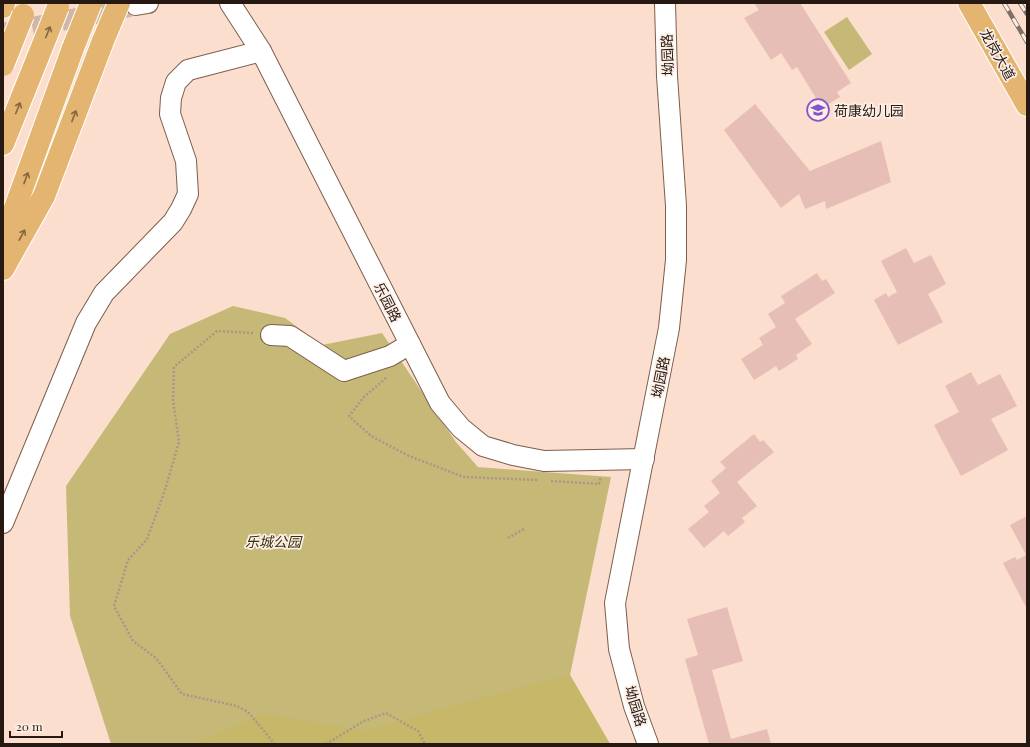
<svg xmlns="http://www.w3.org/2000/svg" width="1030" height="747" viewBox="0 0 1030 747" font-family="'Playfair Display','Noto Sans SC',serif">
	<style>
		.green { fill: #c6b978 }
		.forest { fill: #c6b769 }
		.building { fill: #e7beb6 }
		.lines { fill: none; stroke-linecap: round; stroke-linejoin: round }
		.minor-tunnel { stroke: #d0b7a8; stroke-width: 20; stroke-dasharray: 20 10; stroke-linecap: butt }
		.minor-casing { stroke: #7d5e4c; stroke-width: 22 }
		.highway-casing { stroke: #fff; stroke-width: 24 }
		.path { stroke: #ac9588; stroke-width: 2.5; stroke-dasharray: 2 2; stroke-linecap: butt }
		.minor { stroke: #fff; stroke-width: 20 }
		.highway { stroke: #e4b570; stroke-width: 22 }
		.rail-casing { stroke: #826e63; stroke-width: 4.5 }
		.rail { stroke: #fdefe6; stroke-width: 3; stroke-dasharray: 9; stroke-linecap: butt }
		.highway-bridge-casing { stroke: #fff; stroke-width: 24; stroke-linecap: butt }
		.highway-bridge { stroke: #e4b570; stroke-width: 22 }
		.oneway { stroke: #856741 }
		.labels { text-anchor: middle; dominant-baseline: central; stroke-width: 3.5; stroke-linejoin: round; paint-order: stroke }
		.street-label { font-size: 14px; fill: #261912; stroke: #fdefe6 }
		.poi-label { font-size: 14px; fill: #261912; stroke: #fdefe6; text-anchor: start }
		.park-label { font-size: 14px; font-style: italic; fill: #36300c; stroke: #fdefe6 }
	</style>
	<rect width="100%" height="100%" fill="#fbdecd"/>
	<g class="green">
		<path d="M847,17L872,54L849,70L824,32Z"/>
		<path d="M233,306L285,318L322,345L382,333L456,442L478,467L611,477L570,675L610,744H111L70,616L66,486L170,334Z"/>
	</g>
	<path class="forest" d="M570,675L610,744H195L263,713L364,731L466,702Z"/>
	<g class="building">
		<path d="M754,3H800L851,83L837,92L840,97L822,108L797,67L792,70L781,53L771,60L744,18L759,10Z"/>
		<path d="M755,104L810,171L881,141L891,182L826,209L825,201L805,209L799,194L781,208L724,130Z"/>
		<path d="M906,248L914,263L931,255L946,284L928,294L943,322L898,345L874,300L886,293L888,297L897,292L881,261Z"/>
		<path d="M817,273L822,281L826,279L835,293L795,319L812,344L796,355L798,359L779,371L776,366L754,380L741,359L763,345L759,338L776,327L768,314L785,303L781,296Z"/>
		<path d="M971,372L978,385L1000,374L1017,406L991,419L1008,450L961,476L934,425L959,412L945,386Z"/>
		<path d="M754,434L760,442L763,440L774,452L737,482L757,506L742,518L745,522L728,536L724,531L704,548L688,529L709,512L704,506L720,493L711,481L726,468L720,462Z"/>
		<path d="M1027,516V609L1003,563L1015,557L1017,560L1026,555L1010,525Z"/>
		<path d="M727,607L743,661L712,670L731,739L767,729L771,744H709L685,659L698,655L687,619Z"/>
	</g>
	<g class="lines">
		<path class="minor-tunnel" d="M3,33L130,7"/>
		<g class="minor-casing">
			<g id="minor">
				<path d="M230,3L261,51L440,403L461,428L483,446L513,455L544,461L644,459"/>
				<path d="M136,5L148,3"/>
				<path d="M271,335L290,336L344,371L390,356L410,344"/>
				<path d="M3,523L86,323L104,293L173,222L181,209L188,194L186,161L170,114L171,98L176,82L188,70L261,51"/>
				<path d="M648,744L634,706L619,649L615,603L669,328L676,260V206L667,76L665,3"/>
			</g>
		</g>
		<g class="highway-casing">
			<g id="highway">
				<path d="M969,3L1027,105"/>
				<path d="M3,7L4,3"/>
				<path d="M3,144L38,57"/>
				<path d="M3,241L73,48"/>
				<path d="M3,269L44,196L103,41"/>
			</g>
		</g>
		<g class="path">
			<path d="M253,333L217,331L174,367L173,400L179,442L164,493L147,539L128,560L114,606L133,641L156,658L182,694L237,706L248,712L275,744"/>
			<path d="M386,378L364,397L349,416L371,436L409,456L464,477L538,480"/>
			<path d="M551,481L599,484L601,477"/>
			<path d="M508,538L524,529"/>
			<path d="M326,744L364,721L386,713L418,731L425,744"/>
		</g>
		<use href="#minor" class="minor"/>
		<use href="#highway" class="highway"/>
		<g class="rail-casing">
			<g id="rail">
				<path d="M1004,3L1027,42"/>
				<path d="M1020,3L1027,14"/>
			</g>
		</g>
		<use href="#rail" class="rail"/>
		<g class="highway-bridge-casing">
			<g id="highway-bridge">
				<path d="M103,41L119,3"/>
				<path d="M73,48L91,3"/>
				<path d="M38,57L58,7"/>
				<path d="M3,65L23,15"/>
			</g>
		</g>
		<use href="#highway-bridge" class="highway-bridge"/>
	</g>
	<defs><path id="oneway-shaft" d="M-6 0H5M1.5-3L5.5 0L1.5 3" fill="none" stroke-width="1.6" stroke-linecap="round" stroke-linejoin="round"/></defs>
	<g class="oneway">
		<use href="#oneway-shaft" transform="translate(48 32) rotate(-68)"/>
		<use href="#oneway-shaft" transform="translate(18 108) rotate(-68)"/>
		<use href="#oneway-shaft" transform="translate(74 116) rotate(-69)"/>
		<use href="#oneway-shaft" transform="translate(26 178) rotate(-70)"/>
		<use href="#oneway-shaft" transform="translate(22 235) rotate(-61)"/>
	</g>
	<defs>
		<g id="school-ring" transform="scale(1.15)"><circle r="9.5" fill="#fdefe6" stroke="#8354cd" stroke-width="1.5"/><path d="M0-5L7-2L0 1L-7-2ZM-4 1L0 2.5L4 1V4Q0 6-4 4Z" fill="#8354cd"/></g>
	</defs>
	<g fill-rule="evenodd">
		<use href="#school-ring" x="818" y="110"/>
	</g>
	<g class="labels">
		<g class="street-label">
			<text transform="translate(998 54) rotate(61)">龙岗大道</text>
			<text transform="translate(667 55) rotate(-92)">坳园路</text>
			<text transform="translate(388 302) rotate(63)">乐园路</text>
			<text transform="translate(660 377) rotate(-79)">坳园路</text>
			<text transform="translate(636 706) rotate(73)">坳园路</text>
		</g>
		<g class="poi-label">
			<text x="834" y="110">荷康幼儿园</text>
		</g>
		<g class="park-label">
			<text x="273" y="541">乐城公园</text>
		</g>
	</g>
	<rect width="1030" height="747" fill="none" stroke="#261912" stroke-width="8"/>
	<path d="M10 731v6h52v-6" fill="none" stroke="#261912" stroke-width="2"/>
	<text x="16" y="731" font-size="12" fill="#261912" stroke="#fdefe6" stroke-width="3" paint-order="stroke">20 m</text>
</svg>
